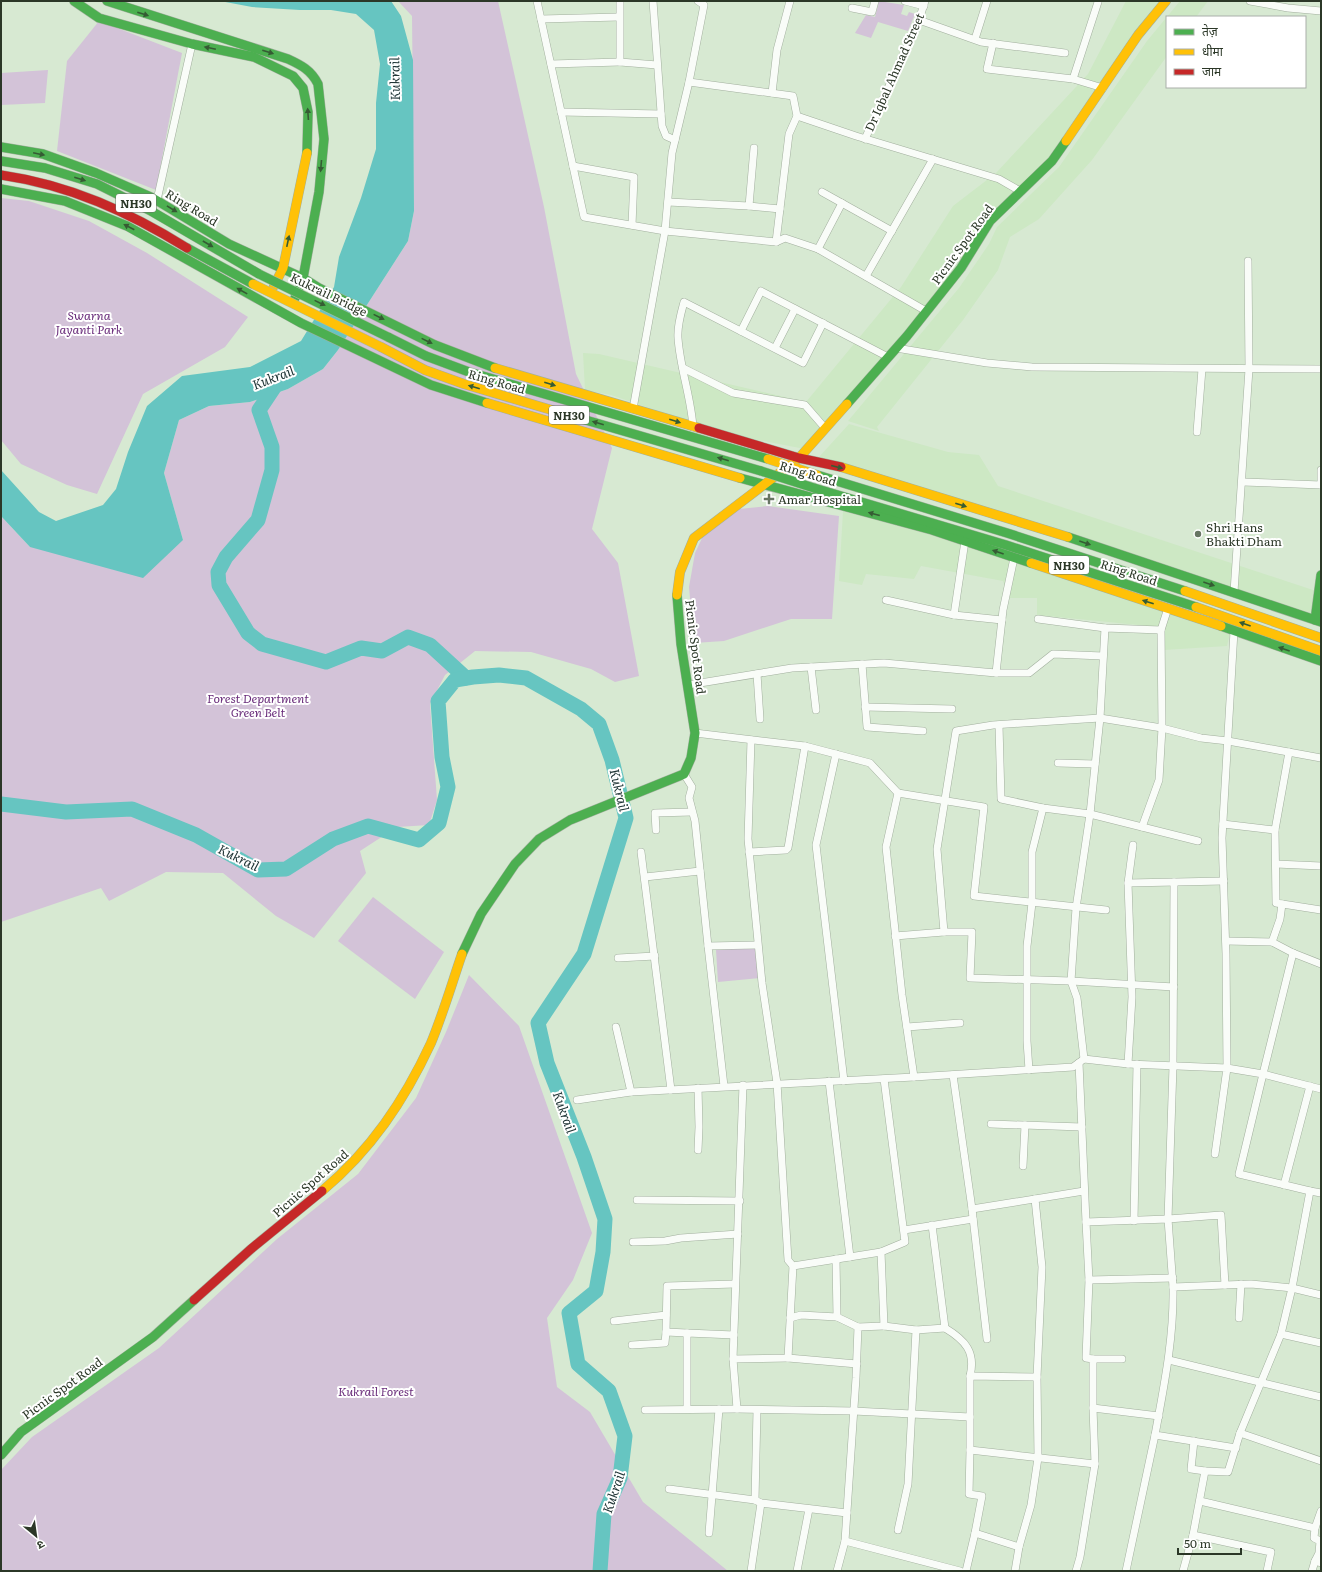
<svg xmlns="http://www.w3.org/2000/svg" width="1322" height="1572" viewBox="0 0 1322 1572" font-family="Literata,'Noto Sans Devanagari',serif">
	<style>
		.built { fill: #cde8c4 }
		.green { fill: #d3c3d8 }
		.water { fill: #66c5c1 }
		.lines { fill: none; stroke-linecap: round; stroke-linejoin: round }
		.river { stroke: #66c5c1; stroke-width: 15 }
		.street-casing { stroke: #a2af9e; stroke-width: 8 }
		.fast-casing { stroke: #a2af9e; stroke-width: 10 }
		.slow-casing { stroke: #a2af9e; stroke-width: 10 }
		.jam-casing { stroke: #a2af9e; stroke-width: 10 }
		.street { stroke: #f9fcf8; stroke-width: 7 }
		.fast { stroke: #4caf50; stroke-width: 9 }
		.slow { stroke: #ffc107; stroke-width: 9 }
		.jam { stroke: #c62828; stroke-width: 9 }
		.fast-bridge-casing { stroke: #a9b9a5; stroke-width: 10; stroke-linecap: butt }
		.slow-bridge-casing { stroke: #a9b9a5; stroke-width: 10; stroke-linecap: butt }
		.fast-bridge { stroke: #4caf50; stroke-width: 9 }
		.slow-bridge { stroke: #ffc107; stroke-width: 9 }
		.oneway { fill: #355b33 }
		.poi-dot { fill: #677563; stroke: #fff; stroke-width: 1.5 }
		.labels { text-anchor: middle; dominant-baseline: central; stroke-width: 4; stroke-linejoin: round; paint-order: stroke }
		.shield { fill: #fff; stroke: #6b7368; stroke-width: 1 }
		.shield-label { font-size: 11px; font-weight: bold; fill: #2b3727 }
		.street-label { font-size: 12px; fill: #2b3727; stroke: #fff }
		.park-label { font-size: 12px; font-style: italic; fill: #6a2d7b; stroke: #fff }
		.poi-label { font-size: 12px; fill: #2b3727; stroke: #fff; text-anchor: start }
		.water-label { font-size: 13px; font-style: italic; fill: #203536; stroke: #fff }
	</style>
	<rect width="100%" height="100%" fill="#d7e9d2"/>
	<g class="built">
		<path d="M1126,1H1164L1049,160L1021,187L928,307L805,449L726,434L611,395L585,390L583,353L599,354L806,402L901,287L953,206L996,173L1088,74Z"/>
		<path d="M1180,1H1208L1196,17H1167V56L1092,160L1039,219L1010,237L998,270L963,320L877,427L879,431L848,421L959,288L989,244L997,227L1059,167L1147,41Z"/>
		<path d="M849,424L948,452L979,455L998,486L1316,591L1321,597V618L942,493L819,457Z"/>
		<path d="M843,511L913,529L980,550L1059,577L1165,610L1159,627L1037,615V598H1010L1003,581L921,566L914,579L866,574L862,585L839,581Z"/>
		<path d="M1171,613L1230,633L1227,646L1164,650V628Z"/>
	</g>
	<g class="green">
		<path d="M398,1H498L544,207L576,374L612,448L592,529L618,563L639,676L615,682L591,669L531,652L475,651L445,675L430,704L437,800L429,825L397,827L360,851L366,873L314,938L276,916L223,873L166,872L109,901L101,888L1,922V516L30,547L183,540L164,473L179,420L209,406L250,402L288,389L323,369L338,350L408,241L414,211L412,16Z"/>
		<path d="M879,1L904,5L901,14L907,16L909,12L915,14L908,31L878,22L871,38L855,33L866,15L875,17Z"/>
		<path d="M99,21L182,53L156,190L57,151L67,61Z"/>
		<path d="M48,70L45,103L1,105V73Z"/>
		<path d="M1,198L29,201L89,221L147,253L248,317L225,347L143,394L97,494L67,485L21,464L1,440Z"/>
		<path d="M768,506L839,516L832,619H791L724,641L694,643L689,587L695,553L704,534L739,509Z"/>
		<path d="M373,897L444,952L415,999L338,941Z"/>
		<path d="M757,946L760,978L718,982L716,950Z"/>
		<path d="M469,975L519,1026L592,1233L573,1280L547,1318L557,1387L590,1412L643,1502L728,1571H1V1470L32,1437L159,1348L277,1239L358,1174L416,1098L446,1032Z"/>
	</g>
	<g class="water">
		<path d="M220,1H391L401,16L413,60L414,211L408,241L338,350L323,369L288,389L250,402L209,406L179,420L164,473L183,540L143,578L30,547L1,516V470L39,512L56,521L103,505L116,489L128,452L147,406L182,376L250,367L301,341L334,287L339,257L361,198L376,149V103L380,64L374,30L356,14L331,10H300L252,7Z"/>
		<path d="M1,801L44,807L55,811L1,808Z"/>
	</g>
	<g class="lines">
		<g class="river">
			<path d="M279,380L259,410L272,447V470L258,520L226,557L218,572L219,585L248,633L262,644L326,662L361,648L382,651L408,637L430,645L466,678"/>
			<path d="M1,804L66,812L132,809L196,835L258,870L286,869L333,839L368,826L419,840L439,823L448,787L442,757L438,701L455,680L473,677L499,675L526,678L581,709L599,724L612,760L626,818L584,954L538,1023L547,1063L584,1157L605,1219L603,1252L596,1291L569,1313L578,1364L609,1391L625,1436L620,1478L604,1514L600,1571"/>
		</g>
		<g class="street-casing">
			<g id="street">
				<path d="M537,1L584,217L665,231L776,242L785,238L818,249L926,311"/>
				<path d="M620,1V62L657,65"/>
				<path d="M653,1L662,126L666,136L675,140"/>
				<path d="M905,1L924,6"/>
				<path d="M1250,1L1288,8L1321,11"/>
				<path d="M852,8L872,12L875,1"/>
				<path d="M541,19L619,17"/>
				<path d="M919,20L981,42L1065,53"/>
				<path d="M975,39L987,1"/>
				<path d="M993,43L987,69L1073,79L1098,2"/>
				<path d="M551,64L620,62"/>
				<path d="M1073,79L1103,88"/>
				<path d="M689,82L793,96L797,116L789,134L776,242"/>
				<path d="M772,93L777,50L790,1"/>
				<path d="M561,112L661,114"/>
				<path d="M797,116L856,136L999,179L1020,191"/>
				<path d="M865,139L919,20L925,1"/>
				<path d="M573,166L634,177L632,225"/>
				<path d="M822,192L892,231"/>
				<path d="M157,200L192,44"/>
				<path d="M668,202L749,206L754,148"/>
				<path d="M749,206L780,209"/>
				<path d="M818,249L842,203"/>
				<path d="M866,276L933,159"/>
				<path d="M741,331L761,291L888,357"/>
				<path d="M775,348L795,309"/>
				<path d="M896,348L987,363L1032,367L1321,369"/>
				<path d="M683,368L733,393L805,405L825,428"/>
				<path d="M633,409L665,231L672,153L689,82L704,5L698,1"/>
				<path d="M693,427C691,397 680,368 678,338C677,326 681,313 684,302L803,363L823,323"/>
				<path d="M1197,432L1202,369"/>
				<path d="M1243,482L1321,485"/>
				<path d="M1321,485V470"/>
				<path d="M1234,592L1249,369L1248,261"/>
				<path d="M886,600L954,615L1002,620"/>
				<path d="M954,615L965,541"/>
				<path d="M1038,619L1105,628"/>
				<path d="M1234,631L1222,838L1226,954L1227,1068L1263,1074L1239,1174L1310,1191L1292,1288L1281,1334L1321,1343"/>
				<path d="M862,664L867,727L923,731"/>
				<path d="M811,667L816,710"/>
				<path d="M996,673H1029L1053,654L1103,656"/>
				<path d="M757,674L760,719"/>
				<path d="M688,685L792,668L884,663L996,673L1003,610L1014,558"/>
				<path d="M865,707L952,709"/>
				<path d="M999,725L1001,799L1043,808L1090,814L1100,718L1162,728L1201,738L1228,741L1321,758"/>
				<path d="M695,733L805,746L870,763L898,793L886,847L902,995L914,1077"/>
				<path d="M751,740L748,839L762,983L777,1083L788,1260L793,1266"/>
				<path d="M836,754L816,845L844,1081"/>
				<path d="M1058,763L1095,764"/>
				<path d="M684,774L692,787L689,798L695,821L708,946"/>
				<path d="M898,793L984,807L974,896L1106,910"/>
				<path d="M1223,824L1275,830L1289,752"/>
				<path d="M1142,827L1159,780L1162,728L1161,630"/>
				<path d="M656,830L655,813L692,812"/>
				<path d="M1275,830L1276,903L1321,910"/>
				<path d="M641,852L671,1090"/>
				<path d="M749,852L786,850L788,848L805,746"/>
				<path d="M1276,864L1321,866"/>
				<path d="M645,877L700,871"/>
				<path d="M1174,882L1173,1066L1168,1219L1221,1215L1225,1285"/>
				<path d="M1128,883L1133,845"/>
				<path d="M944,932H972L970,978L1071,981L1174,987"/>
				<path d="M895,936L944,932L937,849L956,731L993,725L1100,718L1105,628L1161,630L1168,608"/>
				<path d="M1226,941L1272,942L1293,953L1321,964"/>
				<path d="M1272,942L1280,919L1282,904"/>
				<path d="M1293,953L1263,1074L1321,1089"/>
				<path d="M618,958L655,956"/>
				<path d="M616,1027L631,1092"/>
				<path d="M907,1027L960,1023"/>
				<path d="M1084,1059L1077,998L1071,981L1076,908L1090,814L1198,841"/>
				<path d="M1079,1063L1086,1222"/>
				<path d="M1128,1064L1132,997L1128,883L1224,881"/>
				<path d="M1029,1070L1027,1041V946L1032,903V852L1043,808"/>
				<path d="M953,1075L972,1209L1084,1191"/>
				<path d="M884,1079L905,1242L881,1252L884,1326L858,1327L856,1378L845,1541L960,1571"/>
				<path d="M829,1081L850,1257"/>
				<path d="M724,1086L708,946L757,945"/>
				<path d="M577,1100L631,1092L914,1077L1073,1067L1084,1059L1128,1064L1227,1068L1215,1154"/>
				<path d="M991,1124L1082,1127"/>
				<path d="M698,1150L699,1127L698,1088"/>
				<path d="M1023,1166L1025,1125"/>
				<path d="M1284,1185L1310,1086"/>
				<path d="M1310,1191L1321,1193"/>
				<path d="M1035,1199L1042,1267L1037,1377L970,1376V1450L1095,1464L1093,1408"/>
				<path d="M637,1200L740,1201"/>
				<path d="M972,1209L987,1339"/>
				<path d="M1134,1221L1137,1064"/>
				<path d="M932,1225L945,1328C965,1340 976,1352 970,1376"/>
				<path d="M904,1230L973,1219"/>
				<path d="M633,1242L665,1241L681,1238L738,1234"/>
				<path d="M881,1252L793,1266L788,1358L733,1359L737,1409L854,1411L970,1417"/>
				<path d="M836,1259L837,1317"/>
				<path d="M1089,1280L1173,1278"/>
				<path d="M790,1318L801,1315L837,1317L858,1327"/>
				<path d="M1239,1318L1241,1284"/>
				<path d="M614,1321L666,1315"/>
				<path d="M884,1326L916,1330L908,1484L898,1530"/>
				<path d="M916,1330L945,1328"/>
				<path d="M687,1333L666,1332L667,1286L735,1284"/>
				<path d="M632,1345L665,1343L666,1332"/>
				<path d="M788,1358L857,1364"/>
				<path d="M733,1359L743,1085"/>
				<path d="M1093,1359H1122"/>
				<path d="M1169,1360L1321,1397"/>
				<path d="M687,1409V1333L734,1335"/>
				<path d="M645,1410L737,1409"/>
				<path d="M757,1410L755,1500L761,1503L847,1513"/>
				<path d="M1159,1416L1093,1408V1359L1086,1358L1089,1280L1086,1222L1168,1219L1173,1287"/>
				<path d="M1240,1433L1321,1461"/>
				<path d="M1194,1441L1191,1469L1205,1471"/>
				<path d="M1236,1448L1155,1435C1164,1386 1174,1338 1173,1287L1251,1284L1292,1288L1321,1295"/>
				<path d="M970,1450L969,1494L982,1496L975,1533"/>
				<path d="M669,1489L755,1500"/>
				<path d="M1200,1501L1315,1528"/>
				<path d="M709,1533L719,1409"/>
				<path d="M1193,1535L1271,1552L1267,1571"/>
				<path d="M1019,1547L1031,1505L1038,1458L1037,1377"/>
				<path d="M1315,1561L1319,1553L1320,1541L1314,1538L1315,1528L1321,1511"/>
				<path d="M751,1571L761,1503"/>
				<path d="M797,1571L809,1509"/>
				<path d="M837,1571L845,1541"/>
				<path d="M966,1571L975,1533L1019,1547L1015,1571"/>
				<path d="M1076,1571L1080,1557L1095,1464"/>
				<path d="M1126,1571L1155,1435"/>
				<path d="M1183,1571L1193,1535L1205,1471L1228,1472L1240,1433L1281,1334"/>
				<path d="M1312,1571L1315,1561L1321,1563"/>
			</g>
		</g>
		<g class="fast-casing">
			<g id="fast">
				<path d="M74,1L99,18L192,44L254,57L293,76L303,88L308,112L307,153"/>
				<path d="M107,1L288,59C301,65 311,70 318,84L324,139L319,192L303,278L295,298"/>
				<path d="M1,147L43,154L96,173L151,197L229,244L303,278L319,288L435,345L495,368"/>
				<path d="M1,161L45,168L97,184L151,211L259,274"/>
				<path d="M1,189L65,201L127,226L301,323L431,385L487,403"/>
				<path d="M187,248L253,284"/>
				<path d="M388,337L426,356L469,372L768,459"/>
				<path d="M847,404L907,336L961,268L990,221L1052,161L1066,141"/>
				<path d="M565,414L761,471"/>
				<path d="M817,475L1007,533L1185,591"/>
				<path d="M740,478L932,530L1031,563"/>
				<path d="M814,488L1006,545L1196,607"/>
				<path d="M1068,537L1321,622"/>
				<path d="M1315,620L1321,575"/>
				<path d="M1221,626L1321,661"/>
				<path d="M462,954L481,914L515,864L539,839L570,820L684,774L691,758L695,733L681,644L677,595"/>
				<path d="M1,1455L21,1432L153,1337L194,1300"/>
			</g>
		</g>
		<g class="slow-casing">
			<g id="slow">
				<path d="M1066,141L1138,35L1166,1"/>
				<path d="M274,286L283,268L307,153"/>
				<path d="M381,347L425,370L464,384L565,414"/>
				<path d="M495,368L699,428"/>
				<path d="M487,403L740,478"/>
				<path d="M841,467L1068,537"/>
				<path d="M1031,563L1221,626"/>
				<path d="M1185,591L1321,638"/>
				<path d="M677,595L680,572L694,538L799,458L847,404"/>
				<path d="M1196,607L1321,651"/>
				<path d="M322,1191C371,1150 404,1101 431,1043C443,1014 452,983 462,954"/>
			</g>
		</g>
		<g class="jam-casing">
			<g id="jam">
				<path d="M1,175C70,185 129,212 187,248"/>
				<path d="M699,428L799,458L841,467"/>
				<path d="M194,1300L251,1249L322,1191"/>
			</g>
		</g>
		<use href="#street" class="street"/>
		<use href="#fast" class="fast"/>
		<use href="#slow" class="slow"/>
		<use href="#jam" class="jam"/>
		<g class="fast-bridge-casing">
			<g id="fast-bridge">
				<path d="M259,274L388,337"/>
				<path d="M761,471L814,488"/>
			</g>
		</g>
		<g class="slow-bridge-casing">
			<g id="slow-bridge">
				<path d="M253,284L381,347"/>
				<path d="M768,459L817,475"/>
			</g>
		</g>
		<use href="#fast-bridge" class="fast-bridge"/>
		<use href="#slow-bridge" class="slow-bridge"/>
	</g>
	<defs><path id="oneway-solid" d="M-6-.8H1V-3.2L6.5 0L1 3.2V.8H-6Z"/></defs>
	<g class="oneway">
		<use href="#oneway-solid" transform="translate(143 14) rotate(18)"/>
		<use href="#oneway-solid" transform="translate(210 48) rotate(-168)"/>
		<use href="#oneway-solid" transform="translate(268 52) rotate(18)"/>
		<use href="#oneway-solid" transform="translate(308 114) rotate(-94)"/>
		<use href="#oneway-solid" transform="translate(39 154) rotate(12)"/>
		<use href="#oneway-solid" transform="translate(321 166) rotate(95)"/>
		<use href="#oneway-solid" transform="translate(80 179) rotate(17)"/>
		<use href="#oneway-solid" transform="translate(172 209) rotate(31)"/>
		<use href="#oneway-solid" transform="translate(129 227) rotate(-153)"/>
		<use href="#oneway-solid" transform="translate(288 241) rotate(-78)"/>
		<use href="#oneway-solid" transform="translate(208 244) rotate(30)"/>
		<use href="#oneway-solid" transform="translate(242 291) rotate(-151)"/>
		<use href="#oneway-solid" transform="translate(320 303) rotate(26)"/>
		<use href="#oneway-solid" transform="translate(379 317) rotate(26)"/>
		<use href="#oneway-solid" transform="translate(427 341) rotate(26)"/>
		<use href="#oneway-solid" transform="translate(550 384) rotate(17)"/>
		<use href="#oneway-solid" transform="translate(474 387) rotate(-164)"/>
		<use href="#oneway-solid" transform="translate(675 421) rotate(17)"/>
		<use href="#oneway-solid" transform="translate(598 423) rotate(-164)"/>
		<use href="#oneway-solid" transform="translate(723 459) rotate(-164)"/>
		<use href="#oneway-solid" transform="translate(837 467) rotate(14)"/>
		<use href="#oneway-solid" transform="translate(961 505) rotate(18)"/>
		<use href="#oneway-solid" transform="translate(874 514) rotate(-165)"/>
		<use href="#oneway-solid" transform="translate(1085 543) rotate(19)"/>
		<use href="#oneway-solid" transform="translate(998 552) rotate(-161)"/>
		<use href="#oneway-solid" transform="translate(1209 584) rotate(19)"/>
		<use href="#oneway-solid" transform="translate(1148 602) rotate(-162)"/>
		<use href="#oneway-solid" transform="translate(1245 624) rotate(-161)"/>
		<use href="#oneway-solid" transform="translate(1284 649) rotate(-161)"/>
	</g>
	<g class="poi-dot">
		<path d="M767 493h4v4h4v4h-4v4h-4v-4h-4v-4h4z"/>
		<circle cx="1198" cy="534" r="4"/>
	</g>
	<g class="labels">
		<g class="shield">
			<rect x="116" y="194" width="40" height="18" rx="3"/>
			<rect x="549" y="406" width="40" height="18" rx="3"/>
			<rect x="1049" y="556" width="40" height="18" rx="3"/>
		</g>
		<g class="shield-label">
			<text x="136" y="203">NH30</text>
			<text x="569" y="415">NH30</text>
			<text x="1069" y="565">NH30</text>
		</g>
		<g class="street-label">
			<text transform="translate(894 72) rotate(-66)">Dr Iqbal Ahmad Street</text>
			<text transform="translate(192 207) rotate(31)">Ring Road</text>
			<text transform="translate(962 244) rotate(-54)">Picnic Spot Road</text>
			<text transform="translate(329 294) rotate(26)">Kukrail Bridge</text>
			<text transform="translate(497 381) rotate(16)">Ring Road</text>
			<text transform="translate(808 473) rotate(17)">Ring Road</text>
			<text transform="translate(1129 572) rotate(18)">Ring Road</text>
			<text transform="translate(696 647) rotate(83)">Picnic Spot Road</text>
			<text transform="translate(310 1183) rotate(-41)">Picnic Spot Road</text>
			<text transform="translate(62 1388) rotate(-36)">Picnic Spot Road</text>
		</g>
		<g class="park-label">
			<text x="89" y="315">Swarna<tspan x="89" dy="14">Jayanti Park</tspan></text>
			<text x="258" y="698">Forest Department<tspan x="258" dy="14">Green Belt</tspan></text>
			<text x="376" y="1391">Kukrail Forest</text>
		</g>
		<g class="poi-label">
			<text x="778" y="499">Amar Hospital</text>
			<text x="1206" y="527">Shri Hans<tspan x="1206" dy="14">Bhakti Dham</tspan></text>
		</g>
		<g class="water-label">
			<text transform="translate(394 79) rotate(-91)">Kukrail</text>
			<text transform="translate(273 377) rotate(-21)">Kukrail</text>
			<text transform="translate(620 790) rotate(76)">Kukrail</text>
			<text transform="translate(239 857) rotate(26)">Kukrail</text>
			<text transform="translate(565 1112) rotate(70)">Kukrail</text>
			<text transform="translate(613 1492) rotate(-71)">Kukrail</text>
		</g>
	</g>
	<rect width="1322" height="1572" fill="none" stroke="#2b3727" stroke-width="4"/>
	<rect x="1166" y="16" width="140" height="72" fill="#ffffff" stroke="#aaafa9"/>
	<rect x="1174" y="29" width="20" height="6" fill="#4caf50" stroke="#aaafa9"/>
	<text x="1202" y="36" font-size="12" fill="#2b3727">तेज़</text>
	<rect x="1174" y="49" width="20" height="6" fill="#ffc107" stroke="#aaafa9"/>
	<text x="1202" y="56" font-size="12" fill="#2b3727">धीमा</text>
	<rect x="1174" y="69" width="20" height="6" fill="#c62828" stroke="#aaafa9"/>
	<text x="1202" y="76" font-size="12" fill="#2b3727">जाम</text>
	<g transform="translate(36 1536) rotate(151)" stroke="#ffffff" stroke-width="3" paint-order="stroke">
	<path d="M0-3L7 15L0 10L-7 15Z" fill="#2b3727"/>
	<text y="-6" font-size="11" font-weight="bold" text-anchor="middle" fill="#2b3727">उ</text>
	</g>
	<path d="M1178 1548v6h63v-6" fill="none" stroke="#2b3727" stroke-width="2"/>
	<text x="1184" y="1548" font-size="12" fill="#2b3727" stroke="#ffffff" stroke-width="3" paint-order="stroke">50 m</text>
</svg>
